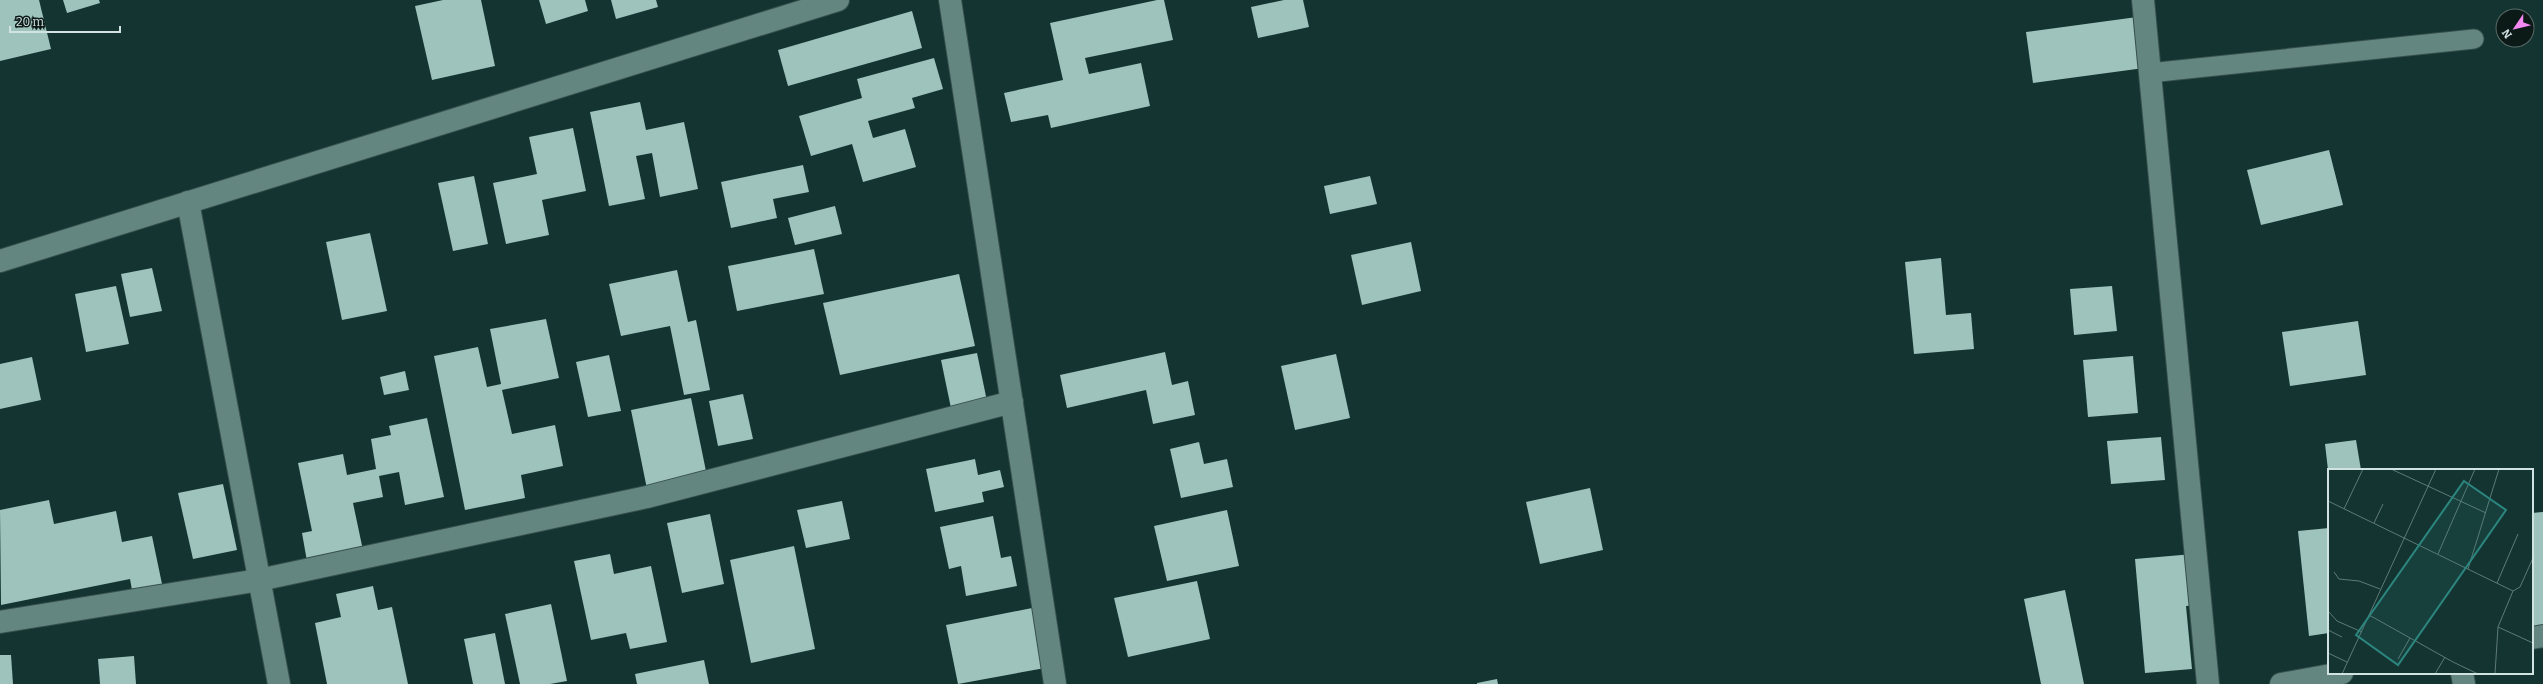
<svg xmlns="http://www.w3.org/2000/svg" width="2543" height="684" viewBox="0 0 2543 684" font-family="Bitter,serif">
	<style>
		.building { fill: #9ec2bc }
		.lines { fill: none; stroke-linecap: round; stroke-linejoin: round }
		.service-casing { stroke: #36504d; stroke-width: 21 }
		.minor-casing { stroke: #36504d; stroke-width: 24 }
		.service { stroke: #638681; stroke-width: 19 }
		.minor { stroke: #638681; stroke-width: 22 }
		.inset-road { fill: none; stroke: #5f7a77; stroke-width: 1 }
		.view { fill: #2c867f; fill-opacity: 0.15; stroke: #2c867f; stroke-width: 2 }
		.inset-edge { fill: none; stroke: #d1e3e1; stroke-width: 2 }
	</style>
	<rect width="100%" height="100%" fill="#133431"/>
	<g class="building">
		<path d="M0,0H39L51,49L0,61Z"/>
		<path d="M63,0H99L100,3L67,13Z"/>
		<path d="M443,0H481L495,66L432,80L415,6Z"/>
		<path d="M539,0H585L588,11L546,24Z"/>
		<path d="M611,0H656L658,7L616,19Z"/>
		<path d="M1157,0H1164L1173,40L1085,58L1089,74L1141,63L1150,106L1051,128L1048,115L1011,122L1004,93L1063,80L1050,23Z"/>
		<path d="M1284,0H1303L1309,27L1258,38L1251,7Z"/>
		<path d="M912,11L922,48L788,86L778,50Z"/>
		<path d="M2137,17L2144,68L2033,83L2026,32Z"/>
		<path d="M934,58L943,89L912,98L915,108L868,121L873,138L905,129L916,167L863,182L852,144L811,156L799,116L862,98L857,79Z"/>
		<path d="M640,102L646,130L684,122L698,189L660,197L652,153L636,156L645,199L609,206L590,112Z"/>
		<path d="M573,128L586,191L542,200L549,235L506,244L493,183L537,174L529,137Z"/>
		<path d="M2329,150L2343,205L2261,225L2247,170Z"/>
		<path d="M803,165L809,192L773,199L777,218L731,228L721,182Z"/>
		<path d="M474,176L488,244L453,251L438,183Z"/>
		<path d="M1370,176L1377,204L1330,214L1324,186Z"/>
		<path d="M835,206L842,234L795,245L788,218Z"/>
		<path d="M370,233L387,311L342,320L326,242Z"/>
		<path d="M1411,242L1421,291L1362,305L1351,255Z"/>
		<path d="M814,249L824,294L737,311L728,266Z"/>
		<path d="M1941,258L1946,315L1971,313L1974,349L1914,354L1905,262Z"/>
		<path d="M152,268L162,311L130,317L121,274Z"/>
		<path d="M677,270L688,322L696,320L710,390L684,395L670,326L621,336L609,284Z"/>
		<path d="M959,274L975,346L840,375L823,303Z"/>
		<path d="M116,286L129,344L86,352L75,294Z"/>
		<path d="M2112,286L2117,331L2074,335L2070,289Z"/>
		<path d="M546,319L559,378L502,390L512,434L555,425L563,466L521,475L525,498L465,510L434,356L478,347L487,387L501,384L490,329Z"/>
		<path d="M2358,321L2366,375L2290,386L2282,332Z"/>
		<path d="M1165,352L1172,385L1188,381L1195,415L1153,424L1146,390L1067,408L1060,375Z"/>
		<path d="M977,353L988,406L952,413L941,360Z"/>
		<path d="M1336,354L1350,418L1295,430L1281,366Z"/>
		<path d="M609,355L621,411L588,417L576,362Z"/>
		<path d="M2133,356L2138,413L2088,417L2083,360Z"/>
		<path d="M32,357L41,400L0,409V364Z"/>
		<path d="M405,371L409,390L384,395L380,377Z"/>
		<path d="M743,394L753,439L718,446L709,401Z"/>
		<path d="M691,398L707,476L647,489L631,410Z"/>
		<path d="M427,418L444,497L405,505L399,472L379,476L383,497L353,503L364,555L308,567L302,533L312,531L298,463L343,454L347,475L376,469L371,439L391,435L389,426Z"/>
		<path d="M2161,437L2165,480L2111,484L2107,441Z"/>
		<path d="M2356,440L2361,470H2328L2325,444Z"/>
		<path d="M1199,442L1204,464L1227,459L1233,487L1181,498L1170,449Z"/>
		<path d="M975,459L978,475L1000,470L1004,487L982,492L984,502L935,512L926,469Z"/>
		<path d="M223,484L237,550L193,559L178,493Z"/>
		<path d="M1590,488L1603,550L1540,564L1526,502Z"/>
		<path d="M49,500L54,524L116,511L122,542L152,536L162,584L132,590L130,579L1,605L0,510Z"/>
		<path d="M842,501L850,539L806,548L797,510Z"/>
		<path d="M1227,510L1239,566L1167,581L1154,526Z"/>
		<path d="M2543,512V626L2532,627V513Z"/>
		<path d="M710,514L724,584L682,593L667,523Z"/>
		<path d="M993,516L1001,558L1011,556L1017,586L966,596L961,566L949,569L940,527Z"/>
		<path d="M2329,528V633L2309,636L2298,531Z"/>
		<path d="M794,546L815,649L751,663L730,560Z"/>
		<path d="M610,554L614,574L651,566L667,642L630,649L626,633L591,640L574,561Z"/>
		<path d="M2193,554L2197,605L2186,606L2192,669L2145,673L2135,559Z"/>
		<path d="M1197,581L1210,639L1128,657L1114,598Z"/>
		<path d="M373,586L378,610L392,607L408,684H327L315,623L341,617L336,594Z"/>
		<path d="M2065,590L2084,684H2041L2024,599Z"/>
		<path d="M551,604L567,681L550,684H520L505,614Z"/>
		<path d="M1032,608L1045,668L958,684L946,625Z"/>
		<path d="M495,633L505,684H473L464,639Z"/>
		<path d="M0,655H11L13,684H0Z"/>
		<path d="M134,656L136,684H100L98,659Z"/>
		<path d="M704,660L709,684H637L635,674Z"/>
		<path d="M1497,679L1498,684H1477V683Z"/>
	</g>
	<g class="lines">
		<g class="service-casing">
			<path id="service" d="M2149,73L2474,39"/>
		</g>
		<g class="minor-casing">
			<g id="minor">
				<path d="M950,0L1055,684"/>
				<path d="M2143,0L2208,684"/>
				<path d="M188,202L279,684"/>
				<path d="M0,261L838,0"/>
				<path d="M0,622L259,580L647,497L1012,402"/>
				<path d="M2532,638L2543,636"/>
				<path d="M2462,673L2464,684"/>
				<path d="M2281,684L2342,673"/>
			</g>
		</g>
		<use href="#service" class="service"/>
		<use href="#minor" class="minor"/>
	</g>
	<g transform="translate(2328 469)">
		<rect width="205" height="205" fill="#133431"/>
		<path class="inset-road" d="M63,0L158,44M0,32L185,122L170,158L167,205M16,40L35,0M46,54L55,35M110,85L147,0M140,100L171,0M6,103L11,110L31,112L52,120M169,114L190,65M185,122L192,118L205,89M0,142L9,152L34,163M41,146L125,193L150,205M170,158L205,174M0,161L14,168M0,184L19,193M70,190L82,169M14,205L108,0M107,205L117,188"/>
		<path class="view" d="M136,12L178,41L70,196L28,166Z"/>
		<rect width="205" height="205" class="inset-edge"/>
	</g>
	<g transform="translate(2515 28) rotate(235)"><circle r="19" fill="#0b1917" stroke="#5a6a68"/>
	<path d="M0-3L7 15L0 10L-7 15Z" fill="#f389f1"/>
	<text y="-6" font-size="11" font-weight="bold" text-anchor="middle" fill="#d1e3e1">N</text>
	</g>
	<path d="M10 26v6h110v-6" fill="none" stroke="#d1e3e1" stroke-width="2"/>
	<text x="16" y="26" font-size="12" fill="#d1e3e1" stroke="#0b1917" stroke-width="3" paint-order="stroke">20 m</text>
</svg>
